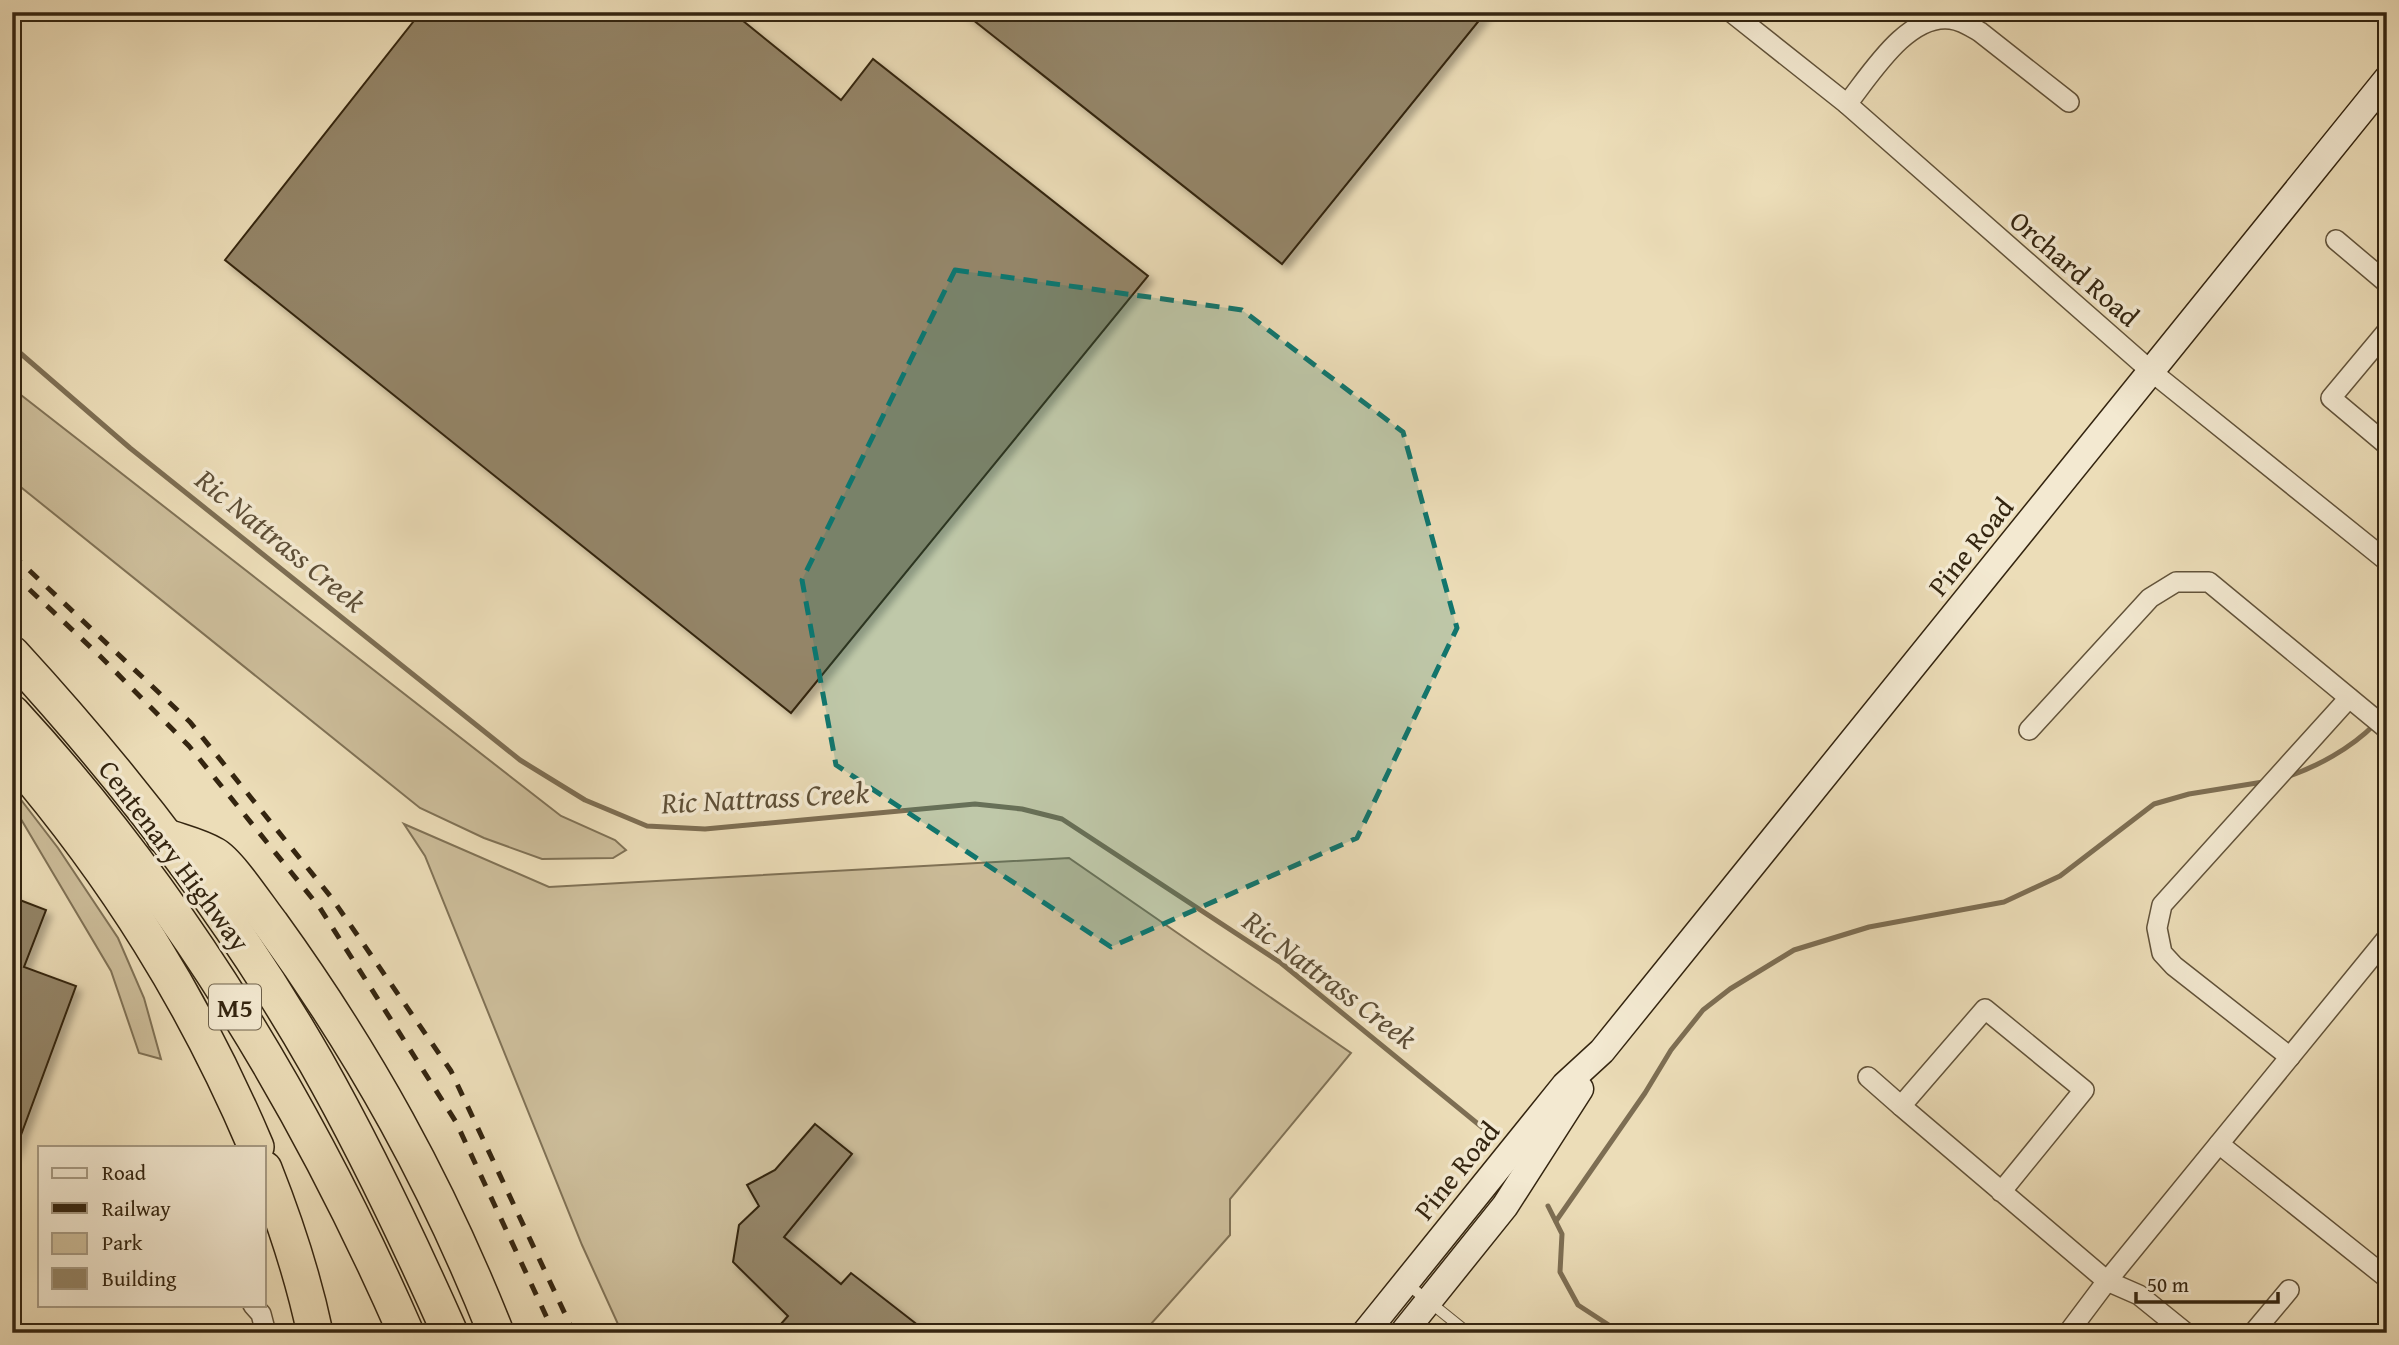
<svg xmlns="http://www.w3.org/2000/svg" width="2399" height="1345" viewBox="0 0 2399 1345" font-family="'Gentium Book Plus',serif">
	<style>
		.green { fill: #cdbe9b; stroke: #807256; stroke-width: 2 }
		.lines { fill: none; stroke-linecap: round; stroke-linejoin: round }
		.stream { stroke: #7d6e53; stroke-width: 5 }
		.building { fill: #948567; stroke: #342510; stroke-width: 2; filter: url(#shadow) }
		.lane-casing { stroke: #62533a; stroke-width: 12 }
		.street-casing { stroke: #62533a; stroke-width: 22 }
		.secondary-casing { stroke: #342510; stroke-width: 29 }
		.highway-casing { stroke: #342510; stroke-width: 38 }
		.lane { stroke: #f3e9d1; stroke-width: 10 }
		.street { stroke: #f3e9d1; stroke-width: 19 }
		.secondary { stroke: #f3e9d1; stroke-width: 26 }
		.highway { stroke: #ecddb8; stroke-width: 35 }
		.rail { stroke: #342510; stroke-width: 5; stroke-dasharray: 12 12; stroke-linecap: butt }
		.marked { fill: #0f766e; fill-opacity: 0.2; stroke: #0f766e; stroke-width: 5; stroke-dasharray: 14 9; stroke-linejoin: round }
		.labels { text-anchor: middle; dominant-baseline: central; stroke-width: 7; stroke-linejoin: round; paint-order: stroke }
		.shield { fill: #f3e9d1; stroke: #6d604a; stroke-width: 2 }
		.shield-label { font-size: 26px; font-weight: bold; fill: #342510 }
		.street-label { font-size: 28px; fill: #342510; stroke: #f3e9d1 }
		.water-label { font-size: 30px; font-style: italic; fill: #5e4f37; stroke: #f3e9d1 }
	</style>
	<defs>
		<filter id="shadow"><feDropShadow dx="5.5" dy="5.5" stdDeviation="3.5" flood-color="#0004"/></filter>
	</defs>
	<rect width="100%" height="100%" fill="#ecddb8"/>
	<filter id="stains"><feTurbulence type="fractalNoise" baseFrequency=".00286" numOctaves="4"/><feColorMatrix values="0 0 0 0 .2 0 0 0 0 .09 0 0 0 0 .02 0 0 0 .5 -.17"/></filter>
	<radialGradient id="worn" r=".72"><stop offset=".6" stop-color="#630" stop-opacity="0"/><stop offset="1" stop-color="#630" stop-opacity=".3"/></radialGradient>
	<g class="green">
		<path d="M12,388L561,816L615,840L626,850L613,858L542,859L484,838L420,808L12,480Z"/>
		<path d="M12,788L58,848L118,938L144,998L161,1059L139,1053L111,971L12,804Z"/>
		<path d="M404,824L549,887L1069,858L1351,1053L1230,1199V1235L1143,1333H622L582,1245L425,856Z"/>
	</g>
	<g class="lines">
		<g class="stream">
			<path d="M12,346L130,448L520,760L585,800L647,826L705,829L975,804L1022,809L1062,819L1281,963L1494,1137"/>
			<path d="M2286,777C2317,767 2351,748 2374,725"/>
			<path d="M1548,1206L1562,1234L1560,1272L1578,1305L1621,1333"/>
			<path d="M1556,1221L1645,1093L1671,1050L1703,1010L1730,989L1794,950L1869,927L2004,902L2060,876L2154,804L2189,794L2263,782"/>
		</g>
	</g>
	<g class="building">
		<path d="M421,12H732L841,100L873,59L1148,276L791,713L225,260Z"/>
		<path d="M963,12H1486L1282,264Z"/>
		<path d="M12,897L46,910L24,967L76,986L14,1154Z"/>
		<path d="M815,1124L852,1154L784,1237L841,1284L851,1273L928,1333H773L788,1316L733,1262L739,1225L759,1206L747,1185L775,1170Z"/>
	</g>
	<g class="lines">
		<g class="lane-casing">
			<path id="lane" d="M1406,1283L1468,1333"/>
		</g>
		<g class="street-casing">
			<g id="street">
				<path d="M1731,12L1847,104L2152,372L2387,561"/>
				<path d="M1847,104C1871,74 1907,14 1950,19C1961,20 1970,26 1980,32L2069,102"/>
				<path d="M2336,240L2387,283"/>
				<path d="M2387,331L2331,398L2387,445"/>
				<path d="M2029,730L2150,598L2176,582H2209L2387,729"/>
				<path d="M2290,1057L2174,966L2162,953L2157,928L2162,905L2349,698"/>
				<path d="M1868,1077L1901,1106"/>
				<path d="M2219,1144L2387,1278"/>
				<path d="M2001,1192L2084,1090L1985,1009L1901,1106L2107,1281L2139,1295L2186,1333"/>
				<path d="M253,1305L261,1314L266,1333"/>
				<path d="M2068,1333L2107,1281L2387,938"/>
				<path d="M2253,1333L2289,1290"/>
			</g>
		</g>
		<g class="secondary-casing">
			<g id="secondary">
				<path d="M1365,1333L1565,1085L1602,1051L2387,79"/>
				<path d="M1403,1333L1505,1206L1580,1089"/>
			</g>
		</g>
		<g class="highway-casing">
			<g id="highway">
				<path d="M12,654C127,779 232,915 316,1062C366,1150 409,1241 450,1333"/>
				<path d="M12,713C179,894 308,1109 406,1333"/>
				<path d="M12,755C116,876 194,1001 256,1147"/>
				<path d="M164,836C180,842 199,846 214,855C229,863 259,909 271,924C365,1054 437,1184 496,1333"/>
				<path d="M264,1169C285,1222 303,1276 315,1333"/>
			</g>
		</g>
		<use href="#lane" class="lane"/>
		<use href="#street" class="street"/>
		<use href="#secondary" class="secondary"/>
		<use href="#highway" class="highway"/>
		<g class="rail">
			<path d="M12,554L190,722L331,897L451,1071L574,1333"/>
			<path d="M12,573L100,656L189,746L320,908L456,1122L554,1333"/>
		</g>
	</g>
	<path class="marked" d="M955,270L1242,310L1403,432L1457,628L1357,838L1111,947L836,765L802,580Z"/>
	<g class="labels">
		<rect class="shield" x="209" y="984.5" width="52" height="45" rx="5"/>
		<g class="shield-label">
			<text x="235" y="1007">M5</text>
		</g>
		<g class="street-label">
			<text transform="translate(2075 268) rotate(41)">Orchard Road</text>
			<text transform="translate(1970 546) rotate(-51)">Pine Road</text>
			<text transform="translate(175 855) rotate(53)">Centenary Highway</text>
			<text transform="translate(1456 1170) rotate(-51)">Pine Road</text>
		</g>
		<g class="water-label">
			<text transform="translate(281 540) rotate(39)">Ric Nattrass Creek</text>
			<text transform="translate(765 797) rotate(-3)">Ric Nattrass Creek</text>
			<text transform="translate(1330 979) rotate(37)">Ric Nattrass Creek</text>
		</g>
	</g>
	<rect width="2399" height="1345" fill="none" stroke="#ecddb8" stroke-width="42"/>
	<rect x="14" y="14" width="2371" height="1317" fill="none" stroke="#342510" stroke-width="3.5"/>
	<rect x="21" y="21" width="2357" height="1303" fill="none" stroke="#342510" stroke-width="2"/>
	<rect x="38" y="1146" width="228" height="161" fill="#f3e9d1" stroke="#a79b84" stroke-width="2"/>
	<rect x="52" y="1168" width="35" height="10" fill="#f3e9d1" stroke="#a79b84" stroke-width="2"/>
	<text x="102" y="1180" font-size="21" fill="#342510">Road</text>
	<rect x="52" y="1203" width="35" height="10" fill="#342510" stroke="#a79b84" stroke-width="2"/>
	<text x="102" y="1216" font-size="21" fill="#342510">Railway</text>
	<rect x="52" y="1233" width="35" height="21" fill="#cdbe9b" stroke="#a79b84" stroke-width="2"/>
	<text x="102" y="1250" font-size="21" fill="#342510">Park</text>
	<rect x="52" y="1268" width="35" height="21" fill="#948567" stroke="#a79b84" stroke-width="2"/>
	<text x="102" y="1286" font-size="21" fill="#342510">Building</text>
	<path d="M2136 1292v10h142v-10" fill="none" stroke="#342510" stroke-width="3.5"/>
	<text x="2147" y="1292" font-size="21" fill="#342510" stroke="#f3e9d1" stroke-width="5" paint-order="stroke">50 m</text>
	<rect width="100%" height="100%" filter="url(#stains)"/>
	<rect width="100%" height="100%" fill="url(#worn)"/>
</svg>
